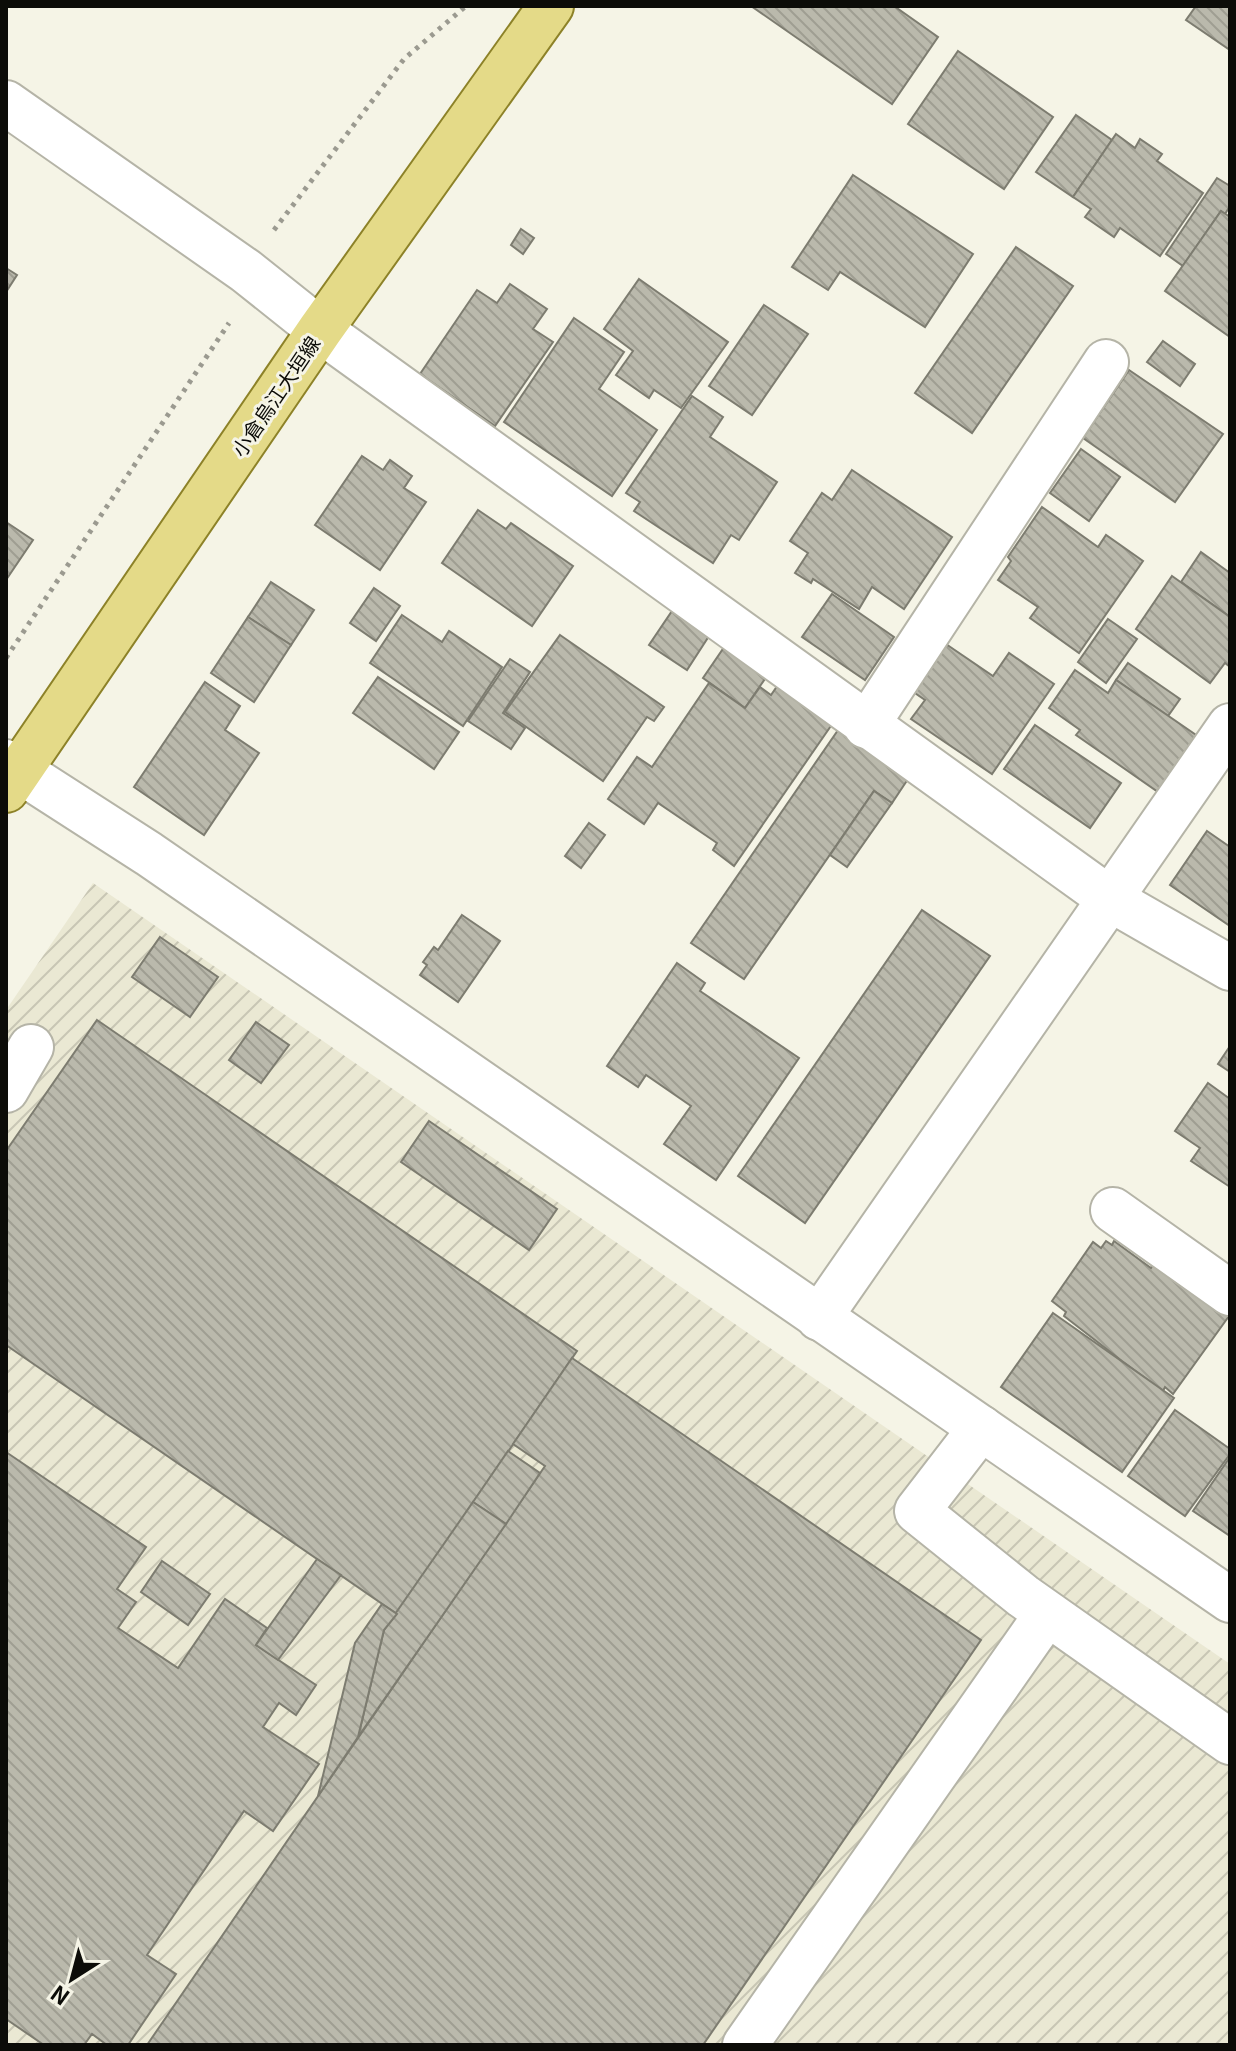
<svg xmlns="http://www.w3.org/2000/svg" width="1236" height="2051" viewBox="0 0 1236 2051" font-family="Georgia,'Noto Sans JP',serif">
	<style>
		.industrial { fill: url(#industrial-furrows) }
		.building { fill: url(#building-back-hatch); stroke: #7d7c70; stroke-width: 2 }
		.lines { fill: none; stroke-linecap: round; stroke-linejoin: round }
		.minor-casing { stroke: #b5b4a7; stroke-width: 48 }
		.major-casing { stroke: #8d8228; stroke-width: 48 }
		.path { stroke: #9b9a90; stroke-width: 5; stroke-dasharray: 4 6; stroke-linecap: butt }
		.minor { stroke: #fff; stroke-width: 44 }
		.major { stroke: #e4da88; stroke-width: 44 }
		.labels { text-anchor: middle; dominant-baseline: central; stroke-width: 6; stroke-linejoin: round; paint-order: stroke }
		.street-label { font-size: 20px; fill: #0c0c08; stroke: #f5f4e6 }
	</style>
	<defs>
		<pattern id="industrial-furrows" width="10" height="10" patternUnits="userSpaceOnUse" patternTransform="scale(2)"><rect width="10" height="10" fill="#eae8d3"/><path d="M-1 1l2-2M0 10L10 0M9 11l2-2" fill="none" stroke="#c8c6b4"/></pattern>
		<pattern id="building-back-hatch" width="6" height="6" patternUnits="userSpaceOnUse" patternTransform="scale(2)"><rect width="6" height="6" fill="#bab9ac"/><path d="M-1 5l2 2M0 0l6 6M5-1l2 2" fill="none" stroke="#9f9e92"/></pattern>
	</defs>
	<rect width="100%" height="100%" fill="#f5f4e6"/>
	<path class="industrial" d="M93,883L1230,1664V2045H6V1010Z"/>
	<g class="building">
		<path d="M751,6H894L938,37L892,104Z"/>
		<path d="M1196,6H1230V50L1186,20Z"/>
		<path d="M958,51L1053,117L1004,189L908,124Z"/>
		<path d="M1076,115L1112,140L1073,197L1036,172Z"/>
		<path d="M1116,134L1135,148L1140,139L1162,154L1157,161L1203,193L1160,256L1120,228L1114,237L1085,217L1091,209L1073,197Z"/>
		<path d="M853,175L973,254L925,327L840,272L828,290L792,267Z"/>
		<path d="M1217,178L1230,186V206L1225,214L1221,211L1183,266L1166,254Z"/>
		<path d="M1221,211L1230,217V337L1165,291Z"/>
		<path d="M521,229L534,238L523,254L511,245Z"/>
		<path d="M1016,247L1073,286L972,433L915,393Z"/>
		<path d="M6,268L17,275L6,292Z"/>
		<path d="M639,279L728,342L681,408L654,390L649,398L616,375L633,351L604,329Z"/>
		<path d="M510,284L547,309L533,329L553,342L495,426L420,374L477,290L497,303Z"/>
		<path d="M764,305L808,334L752,415L709,386Z"/>
		<path d="M574,318L624,352L599,389L657,430L612,496L504,422Z"/>
		<path d="M1163,341L1195,364L1180,386L1147,362Z"/>
		<path d="M1129,370L1223,434L1175,502L1083,438Z"/>
		<path d="M692,396L723,417L710,437L777,482L739,540L731,535L713,563L634,511L640,502L626,493Z"/>
		<path d="M1081,449L1120,477L1089,521L1050,493Z"/>
		<path d="M362,456L383,470L390,460L412,476L404,488L426,502L380,570L315,525Z"/>
		<path d="M852,470L952,537L904,609L872,587L859,609L813,579L811,583L795,573L808,553L790,541L822,493L832,500Z"/>
		<path d="M1042,507L1098,547L1106,535L1143,561L1079,653L1030,618L1038,607L998,580L1011,561L1008,557Z"/>
		<path d="M478,510L506,529L511,523L573,566L532,626L442,563Z"/>
		<path d="M6,522L33,540L6,580Z"/>
		<path d="M1201,552L1230,573V617L1181,582Z"/>
		<path d="M1172,576L1230,617V667L1225,663L1210,683L1136,629Z"/>
		<path d="M271,582L314,610L291,645L248,617Z"/>
		<path d="M374,588L400,606L376,641L350,623Z"/>
		<path d="M832,594L894,637L865,680L802,637Z"/>
		<path d="M672,611L709,636L687,670L649,645Z"/>
		<path d="M402,615L442,642L449,631L502,667L463,726L370,663Z"/>
		<path d="M248,617L291,645L254,702L211,673Z"/>
		<path d="M1108,619L1137,639L1106,683L1078,662Z"/>
		<path d="M560,635L664,707L654,721L647,717L603,781L505,712Z"/>
		<path d="M943,642L993,676L1009,653L1054,684L992,774L911,719L925,700L909,689Z"/>
		<path d="M727,643L769,673L745,708L703,678Z"/>
		<path d="M510,659L530,672L503,713L525,728L511,749L468,721Z"/>
		<path d="M1128,663L1180,699L1168,716L1116,680Z"/>
		<path d="M1075,670L1108,693L1116,680L1199,737L1161,794L1076,735L1080,730L1049,708Z"/>
		<path d="M378,677L459,732L434,769L353,713Z"/>
		<path d="M205,682L240,706L225,730L259,753L204,835L134,787Z"/>
		<path d="M780,682L835,720L734,866L713,850L717,843L658,803L644,824L608,799L637,757L652,767L709,683L745,708L760,687L771,695Z"/>
		<path d="M845,720L910,776L892,803L874,791L744,979L691,943Z"/>
		<path d="M1035,725L1121,783L1090,828L1004,769Z"/>
		<path d="M874,791L892,803L847,867L830,855Z"/>
		<path d="M589,823L605,835L581,868L565,856Z"/>
		<path d="M1207,831L1230,847V926L1170,885Z"/>
		<path d="M922,910L990,956L805,1223L738,1176Z"/>
		<path d="M462,915L500,941L458,1002L420,975L427,965L423,962L434,947L438,950Z"/>
		<path d="M160,937L218,977L190,1017L132,977Z"/>
		<path d="M677,963L705,983L700,991L799,1058L716,1180L664,1144L691,1106L646,1075L638,1087L607,1066Z"/>
		<path d="M97,1020L577,1351L397,1614L6,1345V1151Z"/>
		<path d="M256,1022L289,1045L261,1083L229,1060Z"/>
		<path d="M1230,1046V1072L1218,1064Z"/>
		<path d="M1208,1083L1230,1099V1187L1191,1161L1200,1148L1175,1131Z"/>
		<path d="M429,1121L557,1209L529,1250L401,1162Z"/>
		<path d="M1106,1241L1112,1245L1114,1241L1151,1268L1154,1263L1229,1316L1173,1394L1165,1387L1163,1391L1122,1361L1064,1316L1066,1312L1052,1301L1093,1242L1101,1248Z"/>
		<path d="M1053,1313L1174,1398L1122,1472L1001,1387Z"/>
		<path d="M572,1358L981,1640L703,2045H147L545,1466L513,1444Z"/>
		<path d="M1175,1410L1230,1449V1454L1185,1516L1128,1476Z"/>
		<path d="M508,1451L540,1473L506,1524L473,1502Z"/>
		<path d="M6,1452L146,1547L117,1589L136,1602L118,1628L178,1668L225,1599L267,1628L256,1645L316,1685L296,1715L279,1703L263,1727L319,1764L273,1831L244,1811L147,1955L176,1974L128,2045H107L92,2034L84,2045H44L6,2019Z"/>
		<path d="M1230,1457V1536L1193,1511Z"/>
		<path d="M473,1502L506,1524L358,1737L384,1630Z"/>
		<path d="M317,1559L341,1575L278,1660L256,1645Z"/>
		<path d="M162,1561L210,1594L188,1625L141,1592Z"/>
		<path d="M382,1604L397,1614L384,1630L358,1737L318,1796L355,1643Z"/>
	</g>
	<g class="lines">
		<g class="minor-casing">
			<g id="minor">
				<path d="M6,103L246,271L320,330L1110,899L1230,968"/>
				<path d="M866,726L1106,362"/>
				<path d="M6,762L149,854L1230,1600"/>
				<path d="M6,1090L31,1047"/>
				<path d="M1113,1210L1230,1293"/>
				<path d="M819,1318L1230,726"/>
				<path d="M981,1428L917,1511L1023,1596L1230,1742"/>
				<path d="M745,2045L1047,1614"/>
			</g>
		</g>
		<g class="major-casing">
			<path id="major" d="M6,790L320,330L551,6"/>
		</g>
		<g class="path">
			<path d="M274,230L404,59L466,6"/>
			<path d="M6,658L229,323"/>
		</g>
		<use href="#minor" class="minor"/>
		<use href="#major" class="major"/>
	</g>
	<g class="labels">
		<g class="street-label">
			<text transform="translate(275 396) rotate(-56)">小倉烏江大垣線</text>
		</g>
	</g>
	<rect width="1236" height="2051" fill="none" stroke="#0c0c08" stroke-width="16"/>
	<g transform="translate(72 1979) rotate(216)" stroke="#f5f4e6" stroke-width="6" paint-order="stroke">
	<path d="M0-6L14 30L0 20L-14 30Z" fill="#0c0c08"/>
	<text y="-12" font-size="22" font-weight="bold" text-anchor="middle" fill="#0c0c08">N</text>
	</g>
</svg>
